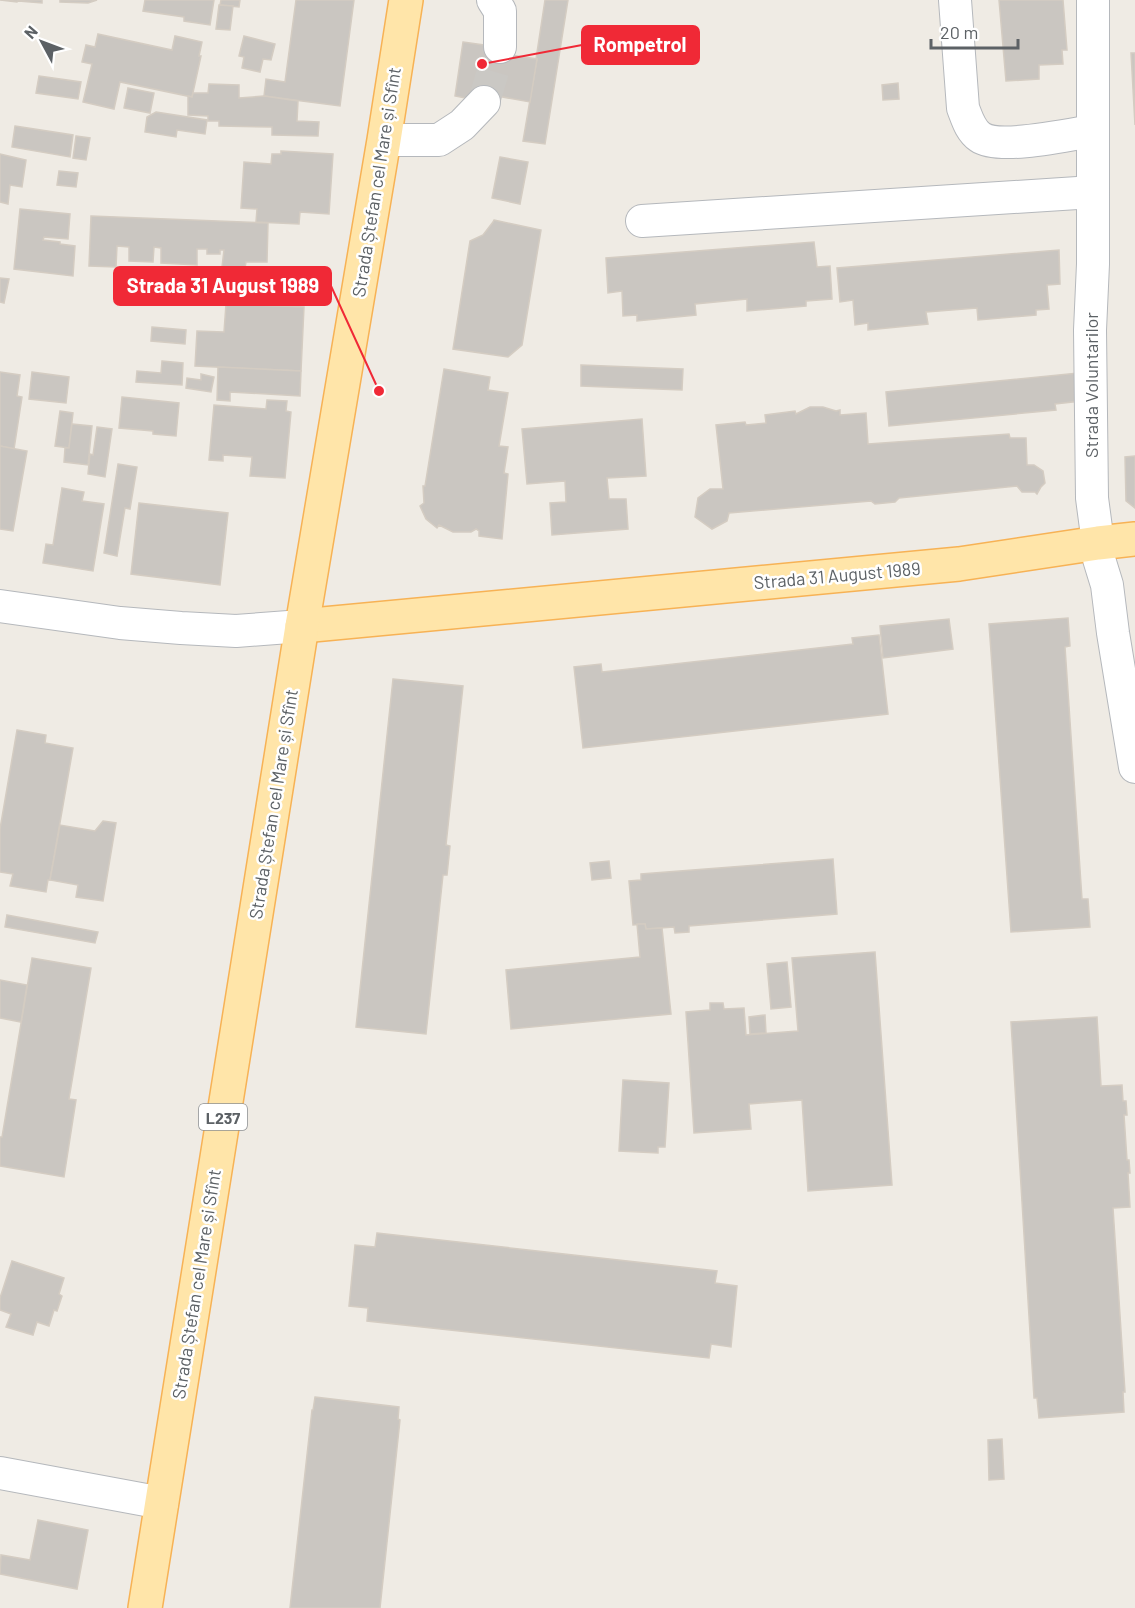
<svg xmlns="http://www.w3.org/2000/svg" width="1135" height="1608" viewBox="0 0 1135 1608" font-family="Barlow,sans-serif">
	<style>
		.building { fill: #cac6c1; stroke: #d4ccc2; stroke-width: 1.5 }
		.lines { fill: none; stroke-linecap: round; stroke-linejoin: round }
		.minor-tunnel { stroke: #cac8c4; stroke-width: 32; stroke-dasharray: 32 16; stroke-linecap: butt }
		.minor-casing { stroke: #b5b8bc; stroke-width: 34 }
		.major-casing { stroke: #f7b255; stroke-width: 36 }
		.minor { stroke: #fff; stroke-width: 32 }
		.major { stroke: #ffe5a9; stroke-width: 33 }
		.labels { text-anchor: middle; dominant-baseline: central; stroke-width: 5; stroke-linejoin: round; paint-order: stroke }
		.shield { fill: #fff; stroke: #8d9093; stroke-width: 1.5 }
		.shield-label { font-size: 16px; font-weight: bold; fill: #5c6165 }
		.street-label { font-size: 18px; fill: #5c6165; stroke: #fff }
		.leader { fill: none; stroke: #f02936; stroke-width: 2 }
		.callout-dot { fill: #f02936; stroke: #fff; stroke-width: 2 }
		.callout { fill: #f02936; stroke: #f02936; stroke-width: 2 }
		.callout-label { font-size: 20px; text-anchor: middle; font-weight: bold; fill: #fff }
	</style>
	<rect width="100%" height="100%" fill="#efebe4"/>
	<g class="building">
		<path d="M0,0H42V3L18,1L17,2Z"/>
		<path d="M60,0H97L88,3L60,2Z"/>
		<path d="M145,0H214L210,25L184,21V17L143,11Z"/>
		<path d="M221,0H240L239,7L220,5Z"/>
		<path d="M296,0H354L340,106L264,96L266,79L285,82Z"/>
		<path d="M545,0H568L545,144L523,141L537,59H536Z"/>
		<path d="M999,0H1063L1067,50H1062L1063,64L1039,65V79L1006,81Z"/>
		<path d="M219,5L233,6L230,30L216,29Z"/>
		<path d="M98,34L172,50L175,36L202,42L199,56H201L192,97L120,82L114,109L83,102L92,64L82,62L86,45L95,47Z"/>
		<path d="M244,36L275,44L271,60L263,59L260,72L242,68L244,57L239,56Z"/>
		<path d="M463,42L505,48L504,54L537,59L530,102L497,96L496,104L455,96Z"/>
		<path d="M1131,53H1135V125Z"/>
		<path d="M39,76L81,82L78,99L36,93Z"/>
		<path d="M898,83L899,99L883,100L882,85Z"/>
		<path d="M209,84L239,85V98L264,96L298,101L297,121L319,122L318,136L272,135V127L219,126V121H208V116L188,115V96L192,97L193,93H208Z"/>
		<path d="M128,88L154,93L150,113L124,108Z"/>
		<path d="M156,112L207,120L205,134L177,130L176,137L145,132L147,117Z"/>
		<path d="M15,126L73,135L70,157L12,147Z"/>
		<path d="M76,136L90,138L86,160L73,158Z"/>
		<path d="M281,151L333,154L329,214L300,212L299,224L256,222L257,209L241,208L244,162L271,164L272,154H281Z"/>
		<path d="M0,154L26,160L22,187L10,185L8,204L0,202Z"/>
		<path d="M500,157L528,162L520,204L492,198Z"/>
		<path d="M59,171L78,173L76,187L57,185Z"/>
		<path d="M20,209L70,214L68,239L44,237L43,240L60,242V244L75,246L73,276L14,269Z"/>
		<path d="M91,216L268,223L267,262H246L245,268L222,267L224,250H220V254H207V249H197V265L161,263V248L154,247L153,262L129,261V247L117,246L116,267L89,266Z"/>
		<path d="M494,220L541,230L522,345L508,357L453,349L470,241L483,235L493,222Z"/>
		<path d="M814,242L817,267L830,266L832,299L806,301V306L747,311V299L695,304L696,315L637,321V315L623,316L622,291L608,293L606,258Z"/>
		<path d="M1059,250L1060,284L1047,285L1049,309L1036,310V315L978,320L977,308L926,312L928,324L868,330V323L855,325L853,300L840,302L837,268Z"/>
		<path d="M0,278L9,279L4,303L0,302Z"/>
		<path d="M226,304L304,307L301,371L195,366L197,331L224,332Z"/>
		<path d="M152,327L186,330L185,344L151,341Z"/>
		<path d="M162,361L183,363L182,385L136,382L137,371L161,373Z"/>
		<path d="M581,365L683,369L682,390L581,386Z"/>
		<path d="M218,367L301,371L300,396L230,392V401L217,400Z"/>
		<path d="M444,369L490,377L488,390L508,393L499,446L508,447L504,473L508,474L502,539L479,536V531L476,529L471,532H453L439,525L437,528L426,519L420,506L424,503L423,486H425Z"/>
		<path d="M0,372L20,375L17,396L22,397L14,449L0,446Z"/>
		<path d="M32,372L69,377L66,403L29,399Z"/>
		<path d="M1078,373L1081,401L1055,404L1056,410L889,426L886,392Z"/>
		<path d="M201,374L214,377L211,392L186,388L187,378L201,380Z"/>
		<path d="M122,397L179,403L176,436L153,434V431L119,428Z"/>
		<path d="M267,400L287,401L286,411L291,412L285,478L250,476L252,457L223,455V461L209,460L214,405L266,409Z"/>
		<path d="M810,407H823L836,411L840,410V415L866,413L868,444L1009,434L1010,438H1026L1027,465H1034L1043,471L1045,483L1041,487L1037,494L1035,492H1022L1017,486L899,498L895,502L875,504L871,501L729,513L727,521L712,529L695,517L698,498L710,489H723L716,425L745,422L746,425L766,423L765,415L795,411L796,414Z"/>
		<path d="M60,411L73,413L69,448L55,446Z"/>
		<path d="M642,419L646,476L607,478L609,499H626L628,529L552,535L550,503L566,502L565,481L527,484L522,429Z"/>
		<path d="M72,424L92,426L88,465L64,462L65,448H69Z"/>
		<path d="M97,427L112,429L105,477L88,474L90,454L93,455Z"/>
		<path d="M0,446L27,451L13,531L0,529Z"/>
		<path d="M1135,456V508L1126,501L1125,457Z"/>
		<path d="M118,464L137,467L130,509L125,508L117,556L104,553Z"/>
		<path d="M62,488L84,492L82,501L104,504L93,571L43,563L46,544L53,545Z"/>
		<path d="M139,503L228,513L220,585L131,574Z"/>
		<path d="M1068,618L1070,646L1065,647L1082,899H1088L1090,927L1011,932L989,624Z"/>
		<path d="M949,619L953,649L883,658L880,626Z"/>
		<path d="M879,635L888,714L583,748L574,667L601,664L602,672L853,644L852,638Z"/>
		<path d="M393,679L463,686L446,845L450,846L447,875H443L426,1034L356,1027Z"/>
		<path d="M17,730L46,735L45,743L73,748L50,880H48L46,892L10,886L13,874L0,872V829Z"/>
		<path d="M103,821L116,823L103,901L76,897L78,885L50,880L60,825L95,831Z"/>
		<path d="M833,859L837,914L689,926V932L675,933L674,927L646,929L645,924L633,925L629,881L641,880V874Z"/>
		<path d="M609,861L611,878L592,880L590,863Z"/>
		<path d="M7,915L98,932L95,943L5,927Z"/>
		<path d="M637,924H645L646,929L662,928L671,1014L511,1029L506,970L640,957Z"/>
		<path d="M875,952L892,1185L808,1191L802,1100L749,1104L751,1129L694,1133L686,1012L710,1010V1003H723L724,1009L744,1008L746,1035L798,1031L792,958Z"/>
		<path d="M32,958L91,968L69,1099L76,1100L64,1177L0,1166V1137H2Z"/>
		<path d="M787,962L791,1007L771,1009L767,964Z"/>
		<path d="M0,980L27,985L21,1022L0,1018Z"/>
		<path d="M765,1015L766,1033L750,1034L749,1017Z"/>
		<path d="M1097,1017L1101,1086L1122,1085L1123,1101H1126L1127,1115H1124L1127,1160H1129L1130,1173H1128L1130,1207L1113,1208L1125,1392H1123L1124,1412L1039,1418L1037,1398H1034L1011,1022Z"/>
		<path d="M623,1080L669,1083L665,1147H658V1153L619,1151Z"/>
		<path d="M377,1233L717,1271L715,1283L737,1286L731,1347L711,1344L709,1358L367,1321L368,1308L349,1306L355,1245L375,1247Z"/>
		<path d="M12,1261L64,1278L59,1294L62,1296L57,1311L54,1310L49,1326L37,1322L33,1335L6,1327L11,1314L0,1310V1298Z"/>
		<path d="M315,1397L399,1407L398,1419L400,1420L380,1608H290L312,1410H313Z"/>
		<path d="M1002,1439L1004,1479L989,1480L988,1440Z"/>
		<path d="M38,1520L88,1530L77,1589L0,1574L1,1555L30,1560Z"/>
	</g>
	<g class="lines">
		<path class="minor-tunnel" d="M484,102L500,47"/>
		<g class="minor-casing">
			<g id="minor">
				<path d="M493,0L500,11V47"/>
				<path d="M955,0L963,108C967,118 970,130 980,137C999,150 1068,135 1092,131"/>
				<path d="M1093,0V264L1090,330L1092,498L1098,543L1099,559L1107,585L1113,633L1135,767"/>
				<path d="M384,140H439L462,125L484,102"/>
				<path d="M642,221L1093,192"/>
				<path d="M0,606L120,623L181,628L236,631L302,626"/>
				<path d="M0,1473L162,1503"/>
			</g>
		</g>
		<g class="major-casing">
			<g id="major">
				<path d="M302,626L959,564L1098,543L1135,539"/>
				<path d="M145,1608L302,626L384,140L406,0"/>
			</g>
		</g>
		<use href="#minor" class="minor"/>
		<use href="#major" class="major"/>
	</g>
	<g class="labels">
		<rect class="shield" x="199" y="1104" width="48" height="26" rx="4.5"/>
		<g class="shield-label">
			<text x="223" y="1117">L237</text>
		</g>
		<g class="street-label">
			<text transform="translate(376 182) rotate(-81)">Strada Ștefan cel Mare și Sfînt</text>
			<text transform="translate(1091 385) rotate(-90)">Strada Voluntarilor</text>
			<text transform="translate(837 575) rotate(-5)">Strada 31 August 1989</text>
			<text transform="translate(273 804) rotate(-81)">Strada Ștefan cel Mare și Sfînt</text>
			<text transform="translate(196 1284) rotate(-81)">Strada Ștefan cel Mare și Sfînt</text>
		</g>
	</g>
	<path class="leader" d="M482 64L582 45M379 391L331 286"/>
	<g class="callout-dot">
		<circle cx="482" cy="64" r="6"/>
		<circle cx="379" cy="391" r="6"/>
	</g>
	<g class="callout">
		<rect x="582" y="26" width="117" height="38" rx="6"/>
		<rect x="114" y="267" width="217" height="38" rx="6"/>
	</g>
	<g class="callout-label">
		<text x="640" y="52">Rompetrol</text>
		<text x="223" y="293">Strada 31 August 1989</text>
	</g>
	<g transform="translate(42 42) rotate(311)" stroke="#ffffff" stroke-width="4.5" paint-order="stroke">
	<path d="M0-4.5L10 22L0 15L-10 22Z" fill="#5c6165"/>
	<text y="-9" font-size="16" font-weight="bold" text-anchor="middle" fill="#5c6165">N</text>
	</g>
	<path d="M931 39v9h87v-9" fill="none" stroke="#5c6165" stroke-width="3"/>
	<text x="940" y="39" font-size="18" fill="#5c6165" stroke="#ffffff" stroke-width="4.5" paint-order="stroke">20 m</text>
</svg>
